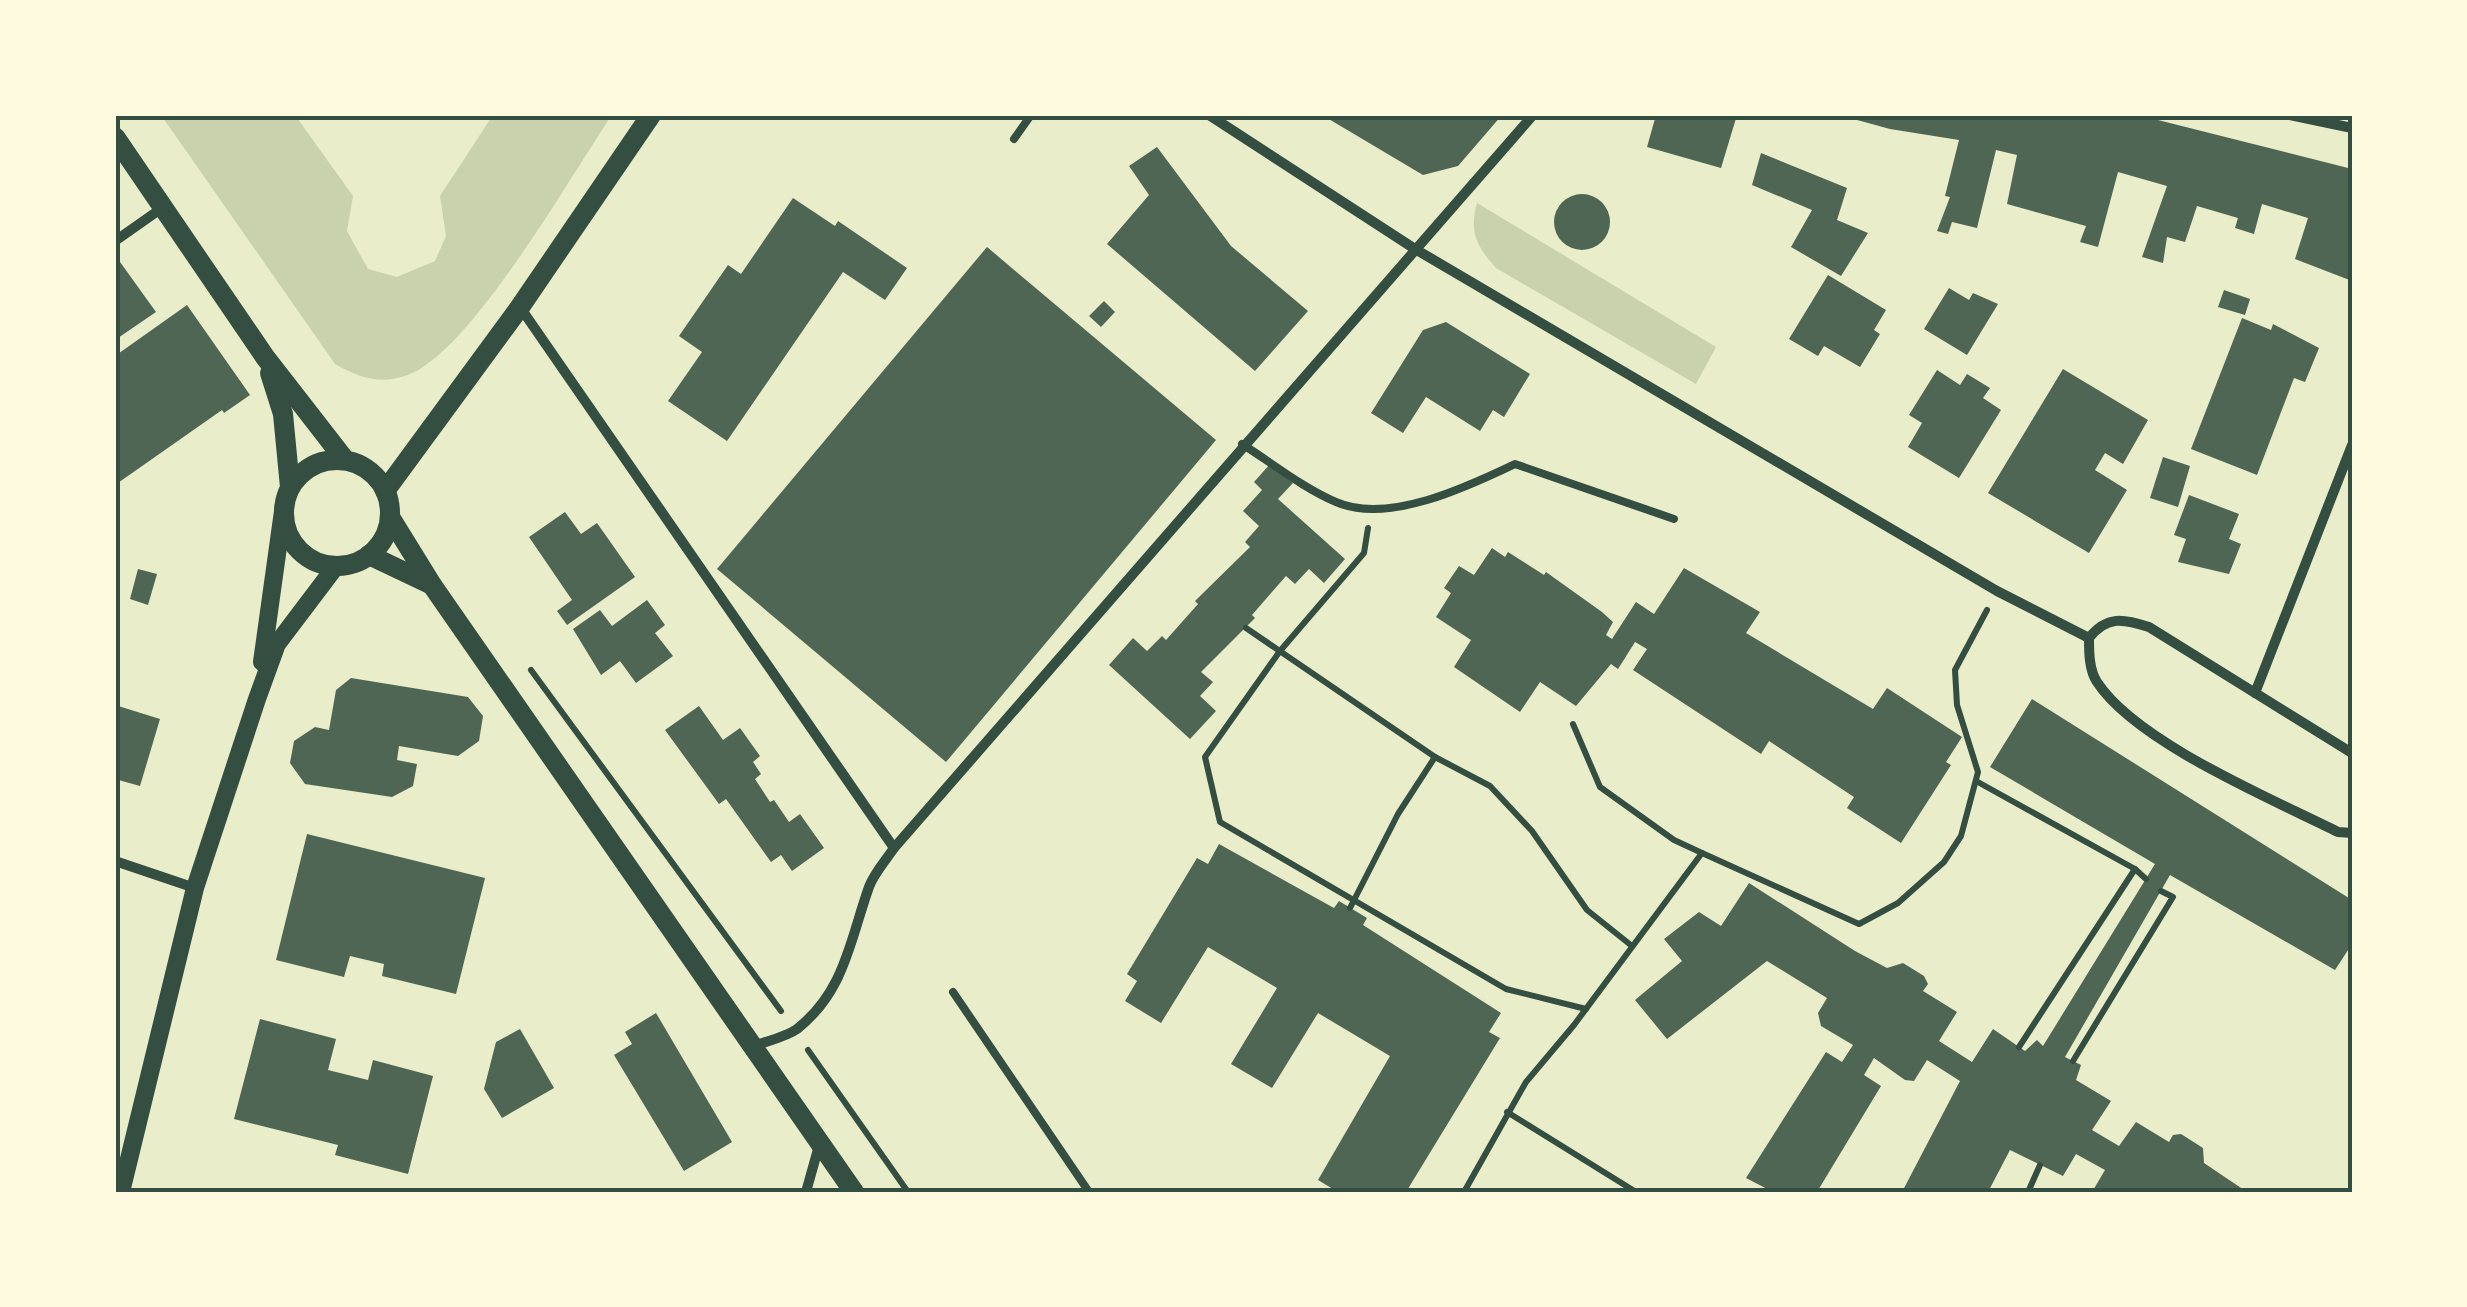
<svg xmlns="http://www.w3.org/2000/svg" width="2467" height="1307" viewBox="0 0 2467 1307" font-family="Roboto,sans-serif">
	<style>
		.green { fill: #cad2ad }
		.building { fill: #4f6655 }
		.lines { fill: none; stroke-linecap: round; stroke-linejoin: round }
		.path { stroke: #344e41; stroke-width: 6 }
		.service { stroke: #344e41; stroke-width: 8 }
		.minor { stroke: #344e41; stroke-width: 10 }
		.tertiary { stroke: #344e41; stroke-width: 18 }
		.secondary { stroke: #344e41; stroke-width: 20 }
		.neatline { fill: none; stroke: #344e41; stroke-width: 4 }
	</style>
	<rect width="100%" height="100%" fill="#e9edc9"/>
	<g class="green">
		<path d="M161,115H295L353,196L347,231L368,269L397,277L435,261L446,236L440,196L493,115H612C571,175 471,352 408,375C380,385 360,378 335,364Z"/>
		<path d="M1477,203L1716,347L1696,384L1496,268C1476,246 1469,231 1477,203Z"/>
	</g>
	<g class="building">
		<path d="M1322,115H1502L1458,166L1423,175Z"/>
		<path d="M1656,115H1737L1721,168L1647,147Z"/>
		<path d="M1858,115H2138L2352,169V281L2295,259L2308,218L2262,204L2254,234L2235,228L2238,218L2197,206L2185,242L2167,237L2163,263L2142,257L2167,186L2118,172L2098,247L2080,242L2086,226L2007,204L2017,155L1996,150L1977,228L1952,222L1948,234L1937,231L1950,197L1945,196L1959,140L1890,129L1857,120Z"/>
		<path d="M1157,147L1231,246L1308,311L1255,371L1107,244L1149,195L1129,166Z"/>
		<path d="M1761,153L1847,188L1837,220L1868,233L1841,276L1791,247L1812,210L1752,185Z"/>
		<circle cx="1582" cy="222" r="28"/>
		<path d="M793,198L835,226L838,221L907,268L885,300L843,272L727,441L668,401L702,352L679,336L728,265L741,274Z"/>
		<path d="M987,247L1216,440L946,762L717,569Z"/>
		<path d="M115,255L156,312L115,340Z"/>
		<path d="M1828,275L1886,310L1874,330L1880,334L1860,367L1824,346L1818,356L1789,339Z"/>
		<path d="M1949,288L1969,300L1973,293L1998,304L1967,355L1924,329Z"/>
		<path d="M2224,290L2250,299L2245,315L2218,307Z"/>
		<path d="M1104,301L1115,312L1101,327L1089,316Z"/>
		<path d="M187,305L250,395L224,413L222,410L115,485V356Z"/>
		<path d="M2242,318L2271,330L2273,324L2319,348L2305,382L2294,378L2257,475L2191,449Z"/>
		<path d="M1446,322L1530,374L1504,417L1493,410L1480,431L1426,397L1403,433L1371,413L1423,330Z"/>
		<path d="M2063,369L2148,420L2123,464L2105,453L2095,470L2127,490L2089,553L1988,493Z"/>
		<path d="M1937,370L1960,385L1967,374L1990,388L1983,398L2001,410L1959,478L1908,447L1922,423L1909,415Z"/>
		<path d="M2163,457L2190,466L2178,507L2150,498Z"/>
		<path d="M1270,464L1293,483L1278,499L1345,559L1324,583L1309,569L1295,584L1286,576L1252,615L1255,618L1201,672L1213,682L1200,696L1216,711L1190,739L1109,665L1133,638L1147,651L1162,636L1166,640L1198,604L1195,601L1250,547L1245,542L1259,526L1243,511L1262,490L1254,482Z"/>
		<path d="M2189,495L2239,514L2229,539L2241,544L2229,574L2178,562L2186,539L2174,535Z"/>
		<path d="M565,512L581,534L597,523L635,577L567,625L557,611L572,600L529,537Z"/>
		<path d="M1492,548L1505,557L1508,552L1544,575L1546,572L1602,612L1613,622L1606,635L1612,639L1636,602L1654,614L1684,568L1760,612L1746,633L1873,709L1887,688L1962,737L1946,762L1951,765L1901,843L1847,808L1854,797L1769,741L1761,754L1633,670L1647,649L1635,642L1618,669L1611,664L1576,706L1540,682L1520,712L1454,667L1471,640L1436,617L1451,593L1444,588L1459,566L1474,575Z"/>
		<path d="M138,569L157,574L148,605L130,599Z"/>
		<path d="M647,600L665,625L655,633L673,656L636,683L620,661L601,675L573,629L600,610L612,626Z"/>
		<path d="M351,678L468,697L483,716L479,741L458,756L399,746L397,760L417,764L413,786L392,797L305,784L290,763L294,741L315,727L329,730L336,690Z"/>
		<path d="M2032,699L2352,900V944L2335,970L2170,875L2065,1057L2081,1065L2076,1080L2111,1101L2092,1130L2119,1146L2136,1122L2169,1142L2173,1135L2181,1134L2203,1148L2204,1163L2247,1192H2092L2105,1170L2076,1154L2063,1176L2010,1150L1988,1192H1902L1960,1081L1927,1060L1914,1081L1905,1080L1874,1058L1864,1075L1881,1086L1817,1192H1773L1746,1178L1826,1052L1842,1062L1853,1045L1821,1026L1818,1013L1827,998L1767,961L1667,1039L1635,1000L1682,961L1664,939L1699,912L1721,926L1749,883L1855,951L1887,968L1903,963L1924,976L1928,984L1923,991L1957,1012L1939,1041L1972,1062L1993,1029L2025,1051L2037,1040L2043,1046L2155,864L1990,767Z"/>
		<path d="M115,705L160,719L140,786L115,779Z"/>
		<path d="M699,706L723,740L740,728L760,756L753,762L761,774L755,779L770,802L774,800L789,822L800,814L824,848L792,871L781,855L771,862L726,799L719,804L665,730Z"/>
		<path d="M307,834L485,878L456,994L382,976L384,964L350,956L344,977L276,960Z"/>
		<path d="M1219,844L1334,908L1339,901L1367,918L1363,925L1501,1013L1489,1032L1500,1038L1406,1192H1338L1318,1180L1390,1056L1318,1013L1272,1088L1231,1064L1277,988L1208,947L1161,1023L1125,1001L1137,981L1127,974L1197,858L1208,864Z"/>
		<path d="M656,1013L732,1142L684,1171L614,1055L632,1044L625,1032Z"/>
		<path d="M260,1019L336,1039L328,1070L368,1080L373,1060L433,1076L408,1174L335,1155L338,1145L234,1119Z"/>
		<path d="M520,1029L554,1088L502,1118L484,1089L496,1042Z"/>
	</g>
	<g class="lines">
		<g class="path">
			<path d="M1368,528L1364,553L1280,651L1205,757L1220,822L1506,989L1586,1009"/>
			<path d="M1246,628L1435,757L1490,786L1532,831L1587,910L1632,946"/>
			<path d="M531,670L781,1011"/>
			<path d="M1573,724L1600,787L1674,840L1702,853"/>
			<path d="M1976,781L2135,869L2146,879"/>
			<path d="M1350,908L1398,814L1435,757"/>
			<path d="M2019,1047L2135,869"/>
			<path d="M808,1050L908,1192"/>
			<path d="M2073,1061L2173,897L2161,891"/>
			<path d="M1507,1112L1636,1192"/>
			<path d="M1464,1192L1526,1082L1574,1025L1702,853L1859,924L1898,903L1944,862L1961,836L1978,772L1957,705L1955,670L1987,610"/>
			<path d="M2028,1192L2040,1165"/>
		</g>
		<g class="service">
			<path d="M1014,139L1031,115"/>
			<path d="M1242,444C1272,463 1303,488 1336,502C1388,525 1469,486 1515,464L1674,519"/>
			<path d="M953,992L1089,1192"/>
		</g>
		<g class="minor">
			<path d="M1209,115L1415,249L1997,591L2089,638"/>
			<path d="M2290,115L2352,128"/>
			<path d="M115,241L162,208"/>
			<path d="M520,307L894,848"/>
			<path d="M2255,693L2352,445"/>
			<path d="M2352,753L2149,627C2124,619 2107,615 2089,638C2089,652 2089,670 2097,682C2136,742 2272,799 2338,832L2352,833"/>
			<path d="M115,861L195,888"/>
			<path d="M754,1046C767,1041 786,1037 797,1029C845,991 850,940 869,887C874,873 886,860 894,848L1533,115"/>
			<path d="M806,1192L820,1142"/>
		</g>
		<g class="tertiary">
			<path d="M262,662L284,504"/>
			<path d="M121,1192L195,888L257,699L277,644L336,566"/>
		</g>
		<g class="secondary">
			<path d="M115,137L265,357L345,460"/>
			<path d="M270,373L283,414L290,487"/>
			<circle cx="337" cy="513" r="53"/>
			<path d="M385,491L520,307L651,115"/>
			<path d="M390,517L432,585L854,1192"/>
			<path d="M369,555L430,584"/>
		</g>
	</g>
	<rect width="2467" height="1307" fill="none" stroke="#fefae0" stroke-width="235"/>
	<rect x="118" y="118" width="2232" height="1072" class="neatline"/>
</svg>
